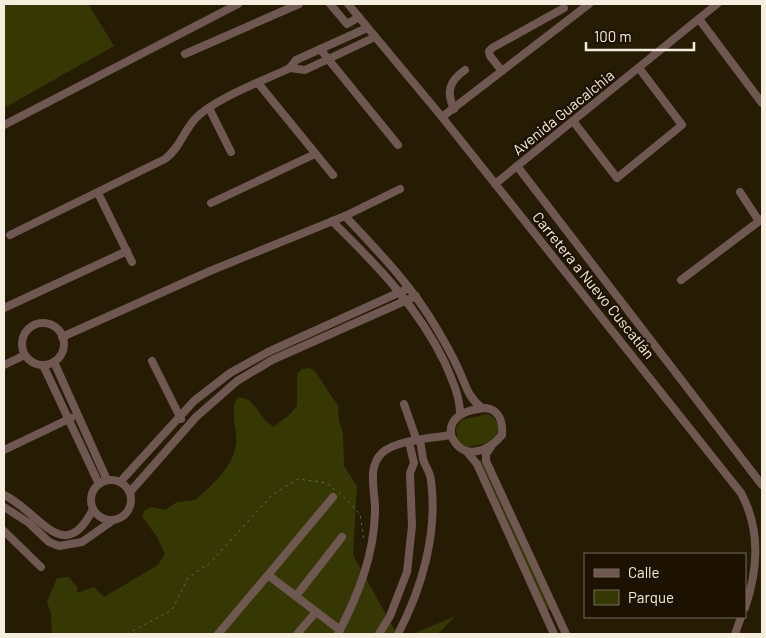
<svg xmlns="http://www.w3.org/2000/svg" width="766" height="638" viewBox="0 0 766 638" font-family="Barlow,sans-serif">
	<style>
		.green { fill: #363804 }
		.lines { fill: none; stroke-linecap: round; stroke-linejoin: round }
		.path { stroke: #6d644f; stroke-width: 1; stroke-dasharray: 2.5 4; stroke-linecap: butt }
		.minor { stroke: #705852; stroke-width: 8 }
		.labels { text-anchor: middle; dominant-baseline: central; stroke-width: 4.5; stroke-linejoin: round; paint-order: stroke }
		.street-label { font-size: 15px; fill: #f5eedf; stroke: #1d1200 }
	</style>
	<rect width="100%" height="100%" fill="#261c04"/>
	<g class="green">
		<path d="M4,4H88L114,46L4,108Z"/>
		<path d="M308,368L314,370L338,406L339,421L343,433L344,466L357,486L353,555L397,634H52L51,614L47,602L57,578L69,577L77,587V593L94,587L104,597L158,565L165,554L157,537L142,516L145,510L152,507L165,510L177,502L196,500C212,484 233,468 236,444C238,429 229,412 237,398C256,395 259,420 273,427L288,416L297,406V374L302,369Z"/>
		<path d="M488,414C497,418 501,426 497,436L489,443L467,447L458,442L456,428L461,420Z"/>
		<path d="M480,460H483L551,609L547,611Z"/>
		<path d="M455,616L438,634H413Z"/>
	</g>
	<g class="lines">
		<g class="path">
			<path d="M339,492L360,514L364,541"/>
			<path d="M127,634L172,610L188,578L211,562L272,495L298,479L327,483L335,490"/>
		</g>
		<g class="minor">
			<path d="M330,4L347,24L359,17"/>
			<path d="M348,4L442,117L741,493C761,530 758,570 745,608"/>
			<path d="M699,19L762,103"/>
			<path d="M320,49L398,145"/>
			<path d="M185,54L299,4"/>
			<path d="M290,68L305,70L375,37"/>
			<path d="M502,71L490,56L489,51L492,48L564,8"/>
			<path d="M258,83L333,175"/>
			<path d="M209,108L231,152"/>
			<path d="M454,109C446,92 449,81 465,70"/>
			<path d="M442,117L589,4"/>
			<path d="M573,121L617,178L682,125L639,68"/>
			<path d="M4,125L238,4"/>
			<path d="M517,166L762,485"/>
			<path d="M495,184L717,4"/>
			<path d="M740,192L759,221"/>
			<path d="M98,193L132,262"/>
			<path d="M211,203L315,154"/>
			<path d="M345,216C378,251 412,286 437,329C444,341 451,353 457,366C465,382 467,397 482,408"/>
			<path d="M332,221C376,264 418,307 445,363C452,380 460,396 460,414"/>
			<path d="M10,235L165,159C180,148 183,132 195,119C213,99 265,80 290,68L296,60L367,28"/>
			<path d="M681,280L762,219"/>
			<path d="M4,308L127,251"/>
			<circle cx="43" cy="344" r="21"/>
			<path d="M62,337L210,271L345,216L400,189"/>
			<path d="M152,361L181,419"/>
			<path d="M54,362L107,480"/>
			<path d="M4,365L25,355"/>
			<path d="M43,365L99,484"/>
			<path d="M404,404L417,441"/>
			<path d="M486,408C500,410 503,423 502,435C487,453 462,461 451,435C448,415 470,409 486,408Z"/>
			<path d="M491,447L486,454V461L566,634"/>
			<path d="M4,450L71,418"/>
			<path d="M467,452L477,464L554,634"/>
			<circle cx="111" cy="500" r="20"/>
			<path d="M120,482L194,401L230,373L268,352L409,288"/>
			<path d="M130,492L196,417L237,381L272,360L416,296"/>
			<path d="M4,495C39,511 64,568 93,509"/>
			<path d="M4,507L29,523L49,542L59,546L82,542L112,521"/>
			<path d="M4,531L41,567"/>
			<path d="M268,575L333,497"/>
			<path d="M296,596L342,537"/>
			<path d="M218,634L268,575L340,630"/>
			<path d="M297,634L316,612"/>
			<path d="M338,634C358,595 374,556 375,512C376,493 366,468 382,453C395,440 432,438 451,435"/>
			<path d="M379,634L390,616L407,572L412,526L410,473L414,463L409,442"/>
			<path d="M398,634C422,588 438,533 431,480C430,471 425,467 423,459C422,453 421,446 420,440"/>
			<path d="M735,634L741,617"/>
		</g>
	</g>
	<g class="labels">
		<g class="street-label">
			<text transform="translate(563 112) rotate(-39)">Avenida Guacalchia</text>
			<text transform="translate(594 285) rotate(51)">Carretera a Nuevo Cuscatlán</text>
		</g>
	</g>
	<rect width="766" height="638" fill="none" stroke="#f5eedf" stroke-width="10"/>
	<rect x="584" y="553" width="162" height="65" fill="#1d1200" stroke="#736a59"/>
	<rect x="594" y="569" width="25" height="8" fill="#705852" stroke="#736a59"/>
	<text x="628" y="578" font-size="15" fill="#f5eedf">Calle</text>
	<rect x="594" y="590" width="25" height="15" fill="#363804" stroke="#736a59"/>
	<text x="628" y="603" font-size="15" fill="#f5eedf">Parque</text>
	<path d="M586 42v8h108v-8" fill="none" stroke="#f5eedf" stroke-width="2.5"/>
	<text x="594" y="42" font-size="15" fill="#f5eedf" stroke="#1d1200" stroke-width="4" paint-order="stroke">100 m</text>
</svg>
